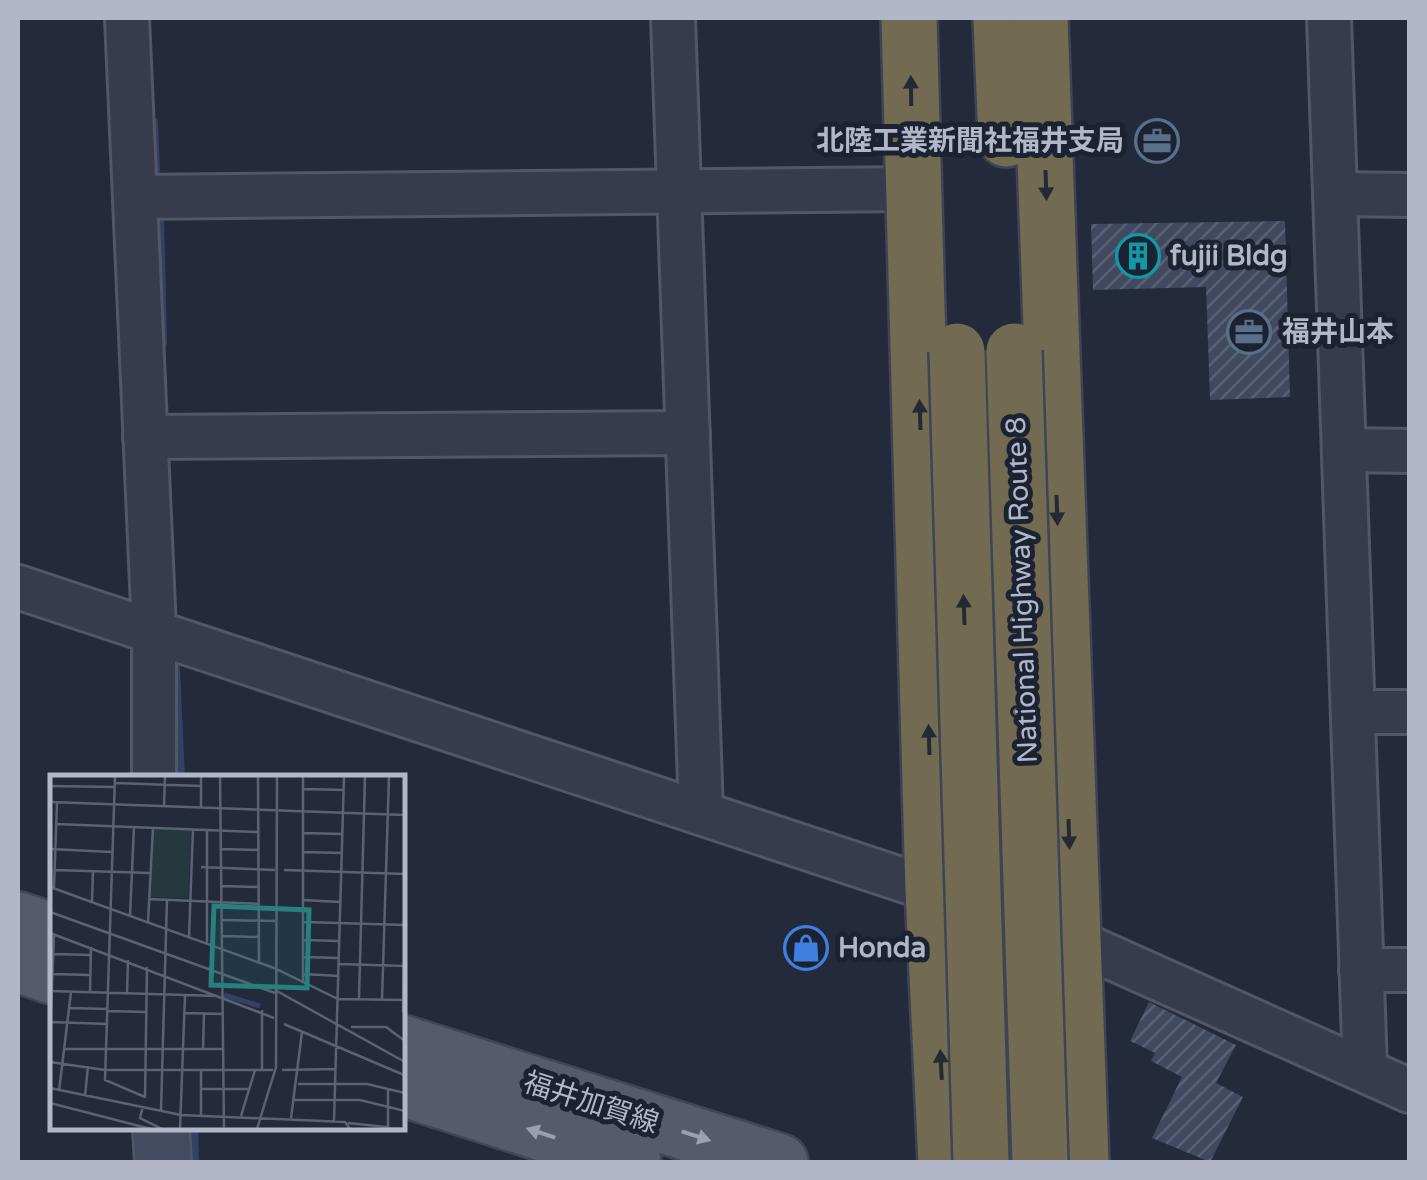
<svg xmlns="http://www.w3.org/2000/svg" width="1427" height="1180" viewBox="0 0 1427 1180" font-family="'Varela Round','Noto Sans JP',sans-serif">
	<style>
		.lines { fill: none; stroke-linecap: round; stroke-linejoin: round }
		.stream { stroke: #334163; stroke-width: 10 }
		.building { fill: url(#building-hatch) }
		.street-casing { stroke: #515767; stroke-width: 48 }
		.secondary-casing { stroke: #515767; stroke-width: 60 }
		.primary-casing { stroke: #3f4655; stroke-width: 60 }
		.highway-casing { stroke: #3e4454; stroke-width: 60 }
		.street { stroke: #363c4d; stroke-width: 42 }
		.secondary { stroke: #434b60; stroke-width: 55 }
		.primary { stroke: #535b6d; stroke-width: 55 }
		.highway { stroke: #736a52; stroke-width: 55 }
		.highway-bridge-casing { stroke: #3e4454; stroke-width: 60; stroke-linecap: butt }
		.highway-bridge { stroke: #736a52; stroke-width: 55 }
		.oneway { fill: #242934 }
		.oneway2 { fill: #9aa0b1 }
		.labels { text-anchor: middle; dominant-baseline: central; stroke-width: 10; stroke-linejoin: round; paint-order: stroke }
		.poi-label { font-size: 28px; font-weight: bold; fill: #b1b7c8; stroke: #1b2231; text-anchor: start }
		.street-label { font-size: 28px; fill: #b1b7c8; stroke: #1b2231 }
		.inset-river { fill: none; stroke: #334163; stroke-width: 5 }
		.inset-road { fill: none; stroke: #5b6274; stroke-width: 2.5 }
		.view { fill: #27807c; fill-opacity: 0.15; stroke: #27807c; stroke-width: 5 }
		.inset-edge { fill: none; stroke: #b1b7c8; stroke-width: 5 }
	</style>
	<defs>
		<pattern id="building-hatch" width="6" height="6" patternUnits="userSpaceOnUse" patternTransform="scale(2.5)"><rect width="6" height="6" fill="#40495f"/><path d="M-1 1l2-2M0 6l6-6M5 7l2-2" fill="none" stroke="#596174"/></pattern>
	</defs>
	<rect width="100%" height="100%" fill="#222a3c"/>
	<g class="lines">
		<g class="stream">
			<path d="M153,122L155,171"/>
			<path d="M159,214L162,343"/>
			<path d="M175,669L180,778"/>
			<path d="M193,1128L194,1162"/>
		</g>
	</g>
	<g class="building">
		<path d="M1285,221L1290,397L1210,400L1206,287L1093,290L1091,224Z"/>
		<path d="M1149,1002L1236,1045L1216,1083L1243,1097L1210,1162L1152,1138L1182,1077L1151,1061L1155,1053L1130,1041Z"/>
	</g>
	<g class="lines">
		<g class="street-casing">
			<g id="street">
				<path d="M127,18L154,630V778"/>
				<path d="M673,18L701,812"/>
				<path d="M1329,18L1365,1070"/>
				<path d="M1335,194L1410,195"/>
				<path d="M135,197L914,189"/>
				<path d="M145,437L688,433"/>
				<path d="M1344,450L1410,451"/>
				<path d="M18,587L933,890L1072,940L1410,1091"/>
				<path d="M1353,712H1410"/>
				<path d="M1361,970H1410"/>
			</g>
		</g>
		<g class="secondary-casing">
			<path id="secondary" d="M161,1128L163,1162"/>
		</g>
		<g class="primary-casing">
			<g id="primary">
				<path d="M18,920L52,931"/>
				<path d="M18,964L52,976"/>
				<path d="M402,1043L780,1162"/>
				<path d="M402,1088L633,1162"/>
			</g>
		</g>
		<g class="highway-casing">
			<g id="highway">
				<path d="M909,18L933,890L946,1162"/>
				<path d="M1001,18L1006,139"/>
				<path d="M1040,18L1081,1162"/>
			</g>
		</g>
		<use href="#street" class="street"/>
		<use href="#secondary" class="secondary"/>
		<use href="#primary" class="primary"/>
		<use href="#highway" class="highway"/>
		<g class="highway-bridge-casing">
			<g id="highway-bridge">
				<path d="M957,351L981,1162"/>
				<path d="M1014,351L1040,1162"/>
			</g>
		</g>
		<use href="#highway-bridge" class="highway-bridge"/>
	</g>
	<defs><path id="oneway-solid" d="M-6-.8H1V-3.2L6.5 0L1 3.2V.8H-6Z" transform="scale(2.5)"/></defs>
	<g class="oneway">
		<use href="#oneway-solid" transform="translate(911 91) rotate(-91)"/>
		<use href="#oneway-solid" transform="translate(1046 185) rotate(88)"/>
		<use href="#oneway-solid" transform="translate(920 415) rotate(-92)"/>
		<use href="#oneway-solid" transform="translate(1057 510) rotate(88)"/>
		<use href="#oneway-solid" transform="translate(964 610) rotate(-92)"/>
		<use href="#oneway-solid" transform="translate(929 740) rotate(-92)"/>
		<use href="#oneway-solid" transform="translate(1069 834) rotate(88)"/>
		<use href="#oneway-solid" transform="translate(941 1065) rotate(-93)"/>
	</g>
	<g class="oneway2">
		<use href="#oneway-solid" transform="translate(541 1133) rotate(-162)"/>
		<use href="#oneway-solid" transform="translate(696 1136) rotate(18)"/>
	</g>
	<defs>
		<g id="office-ring" transform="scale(2.25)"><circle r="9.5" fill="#1b2231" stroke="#5c6f8a" stroke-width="1.5"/><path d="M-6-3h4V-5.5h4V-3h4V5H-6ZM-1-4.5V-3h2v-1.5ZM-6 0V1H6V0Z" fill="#5c6f8a"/></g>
		<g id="building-ring" transform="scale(2.25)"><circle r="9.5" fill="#1b2231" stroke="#0f9aa8" stroke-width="1.5"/><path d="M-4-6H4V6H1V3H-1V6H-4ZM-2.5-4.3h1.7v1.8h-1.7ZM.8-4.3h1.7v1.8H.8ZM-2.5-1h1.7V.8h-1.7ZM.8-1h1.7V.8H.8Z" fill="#0f9aa8"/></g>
		<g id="shop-ring" transform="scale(2.25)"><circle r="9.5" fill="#1b2231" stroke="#3f7fe0" stroke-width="1.5"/><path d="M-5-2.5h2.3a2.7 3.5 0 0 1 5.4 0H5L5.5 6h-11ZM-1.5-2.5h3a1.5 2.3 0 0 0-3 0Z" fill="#3f7fe0"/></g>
	</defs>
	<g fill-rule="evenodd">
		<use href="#office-ring" x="1157" y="141"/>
		<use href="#building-ring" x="1138" y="256"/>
		<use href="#office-ring" x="1249" y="332"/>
		<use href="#shop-ring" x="806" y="948"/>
	</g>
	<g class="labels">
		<g class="poi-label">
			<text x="1124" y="141" text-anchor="end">北陸工業新聞社福井支局</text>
			<text x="1170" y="256">fujii Bldg</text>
			<text x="1282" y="332">福井山本</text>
			<text x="838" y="948">Honda</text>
		</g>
		<g class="street-label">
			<text transform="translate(1022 590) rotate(-92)">National Highway Route 8</text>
			<text transform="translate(591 1103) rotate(18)">福井加賀線</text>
		</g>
	</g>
	<g transform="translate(50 775)">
		<rect width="355" height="355" fill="#222a3c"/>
		<path d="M104,54L141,56L138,123L100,122Z" fill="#24383d"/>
		<path class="inset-river" d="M174,220L210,231"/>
		<path class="inset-road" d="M65,1L55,305L95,322M170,1L174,354M208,1L209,187M65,8L151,11M0,11L65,12M253,14L294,15M0,27L355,40M114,31L115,1M151,32V1M6,49L209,57M157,55V168M253,58L293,59M0,74L62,77M172,74L209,75M253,77L292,78M151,92L225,95M5,95L100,98M234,95L355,99M172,111L209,112M0,112L224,193L288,224L353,225M4,113L7,27M99,124L209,129M253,125L290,127M42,127L43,96M0,137L225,218M80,141L84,52M173,145L225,146M98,147L103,53M253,147L355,150M0,158L224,243M173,161L209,162M139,162L143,54M253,165L289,166M3,179L41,180M253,182L289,183M289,189L355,191M2,199L40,200M253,199L289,201M253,206V1M225,215L355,287M0,216L168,221M40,217L41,172M77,218L78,185M309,224L315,1M332,224L339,1M20,233L58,234M212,235V295M58,236L96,237M353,237L354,191M134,238L173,239M0,247L58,249M234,249L354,300M301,252H336L355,266M0,264L4,159M15,274H173M153,274L154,239M0,287L55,295H223M151,295V340M232,295L286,294M248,309H317L355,318M0,313L131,340L295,347L300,354M151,314H199M9,316L21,217M35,321L38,291M95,323L97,192M244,325H310L355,336M0,328L101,354M93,331L90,343L112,354M111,335L117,124M191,341L205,295M241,343L252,257M284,346L294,1M298,348L355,354M130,354L135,220M207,354L226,292L227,1M338,354V314"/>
		<path class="view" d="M164,131L259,135L257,213L161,210Z"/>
		<rect width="355" height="355" class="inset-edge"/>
	</g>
	<rect width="1427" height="1180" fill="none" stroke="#b1b7c8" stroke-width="40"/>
</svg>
